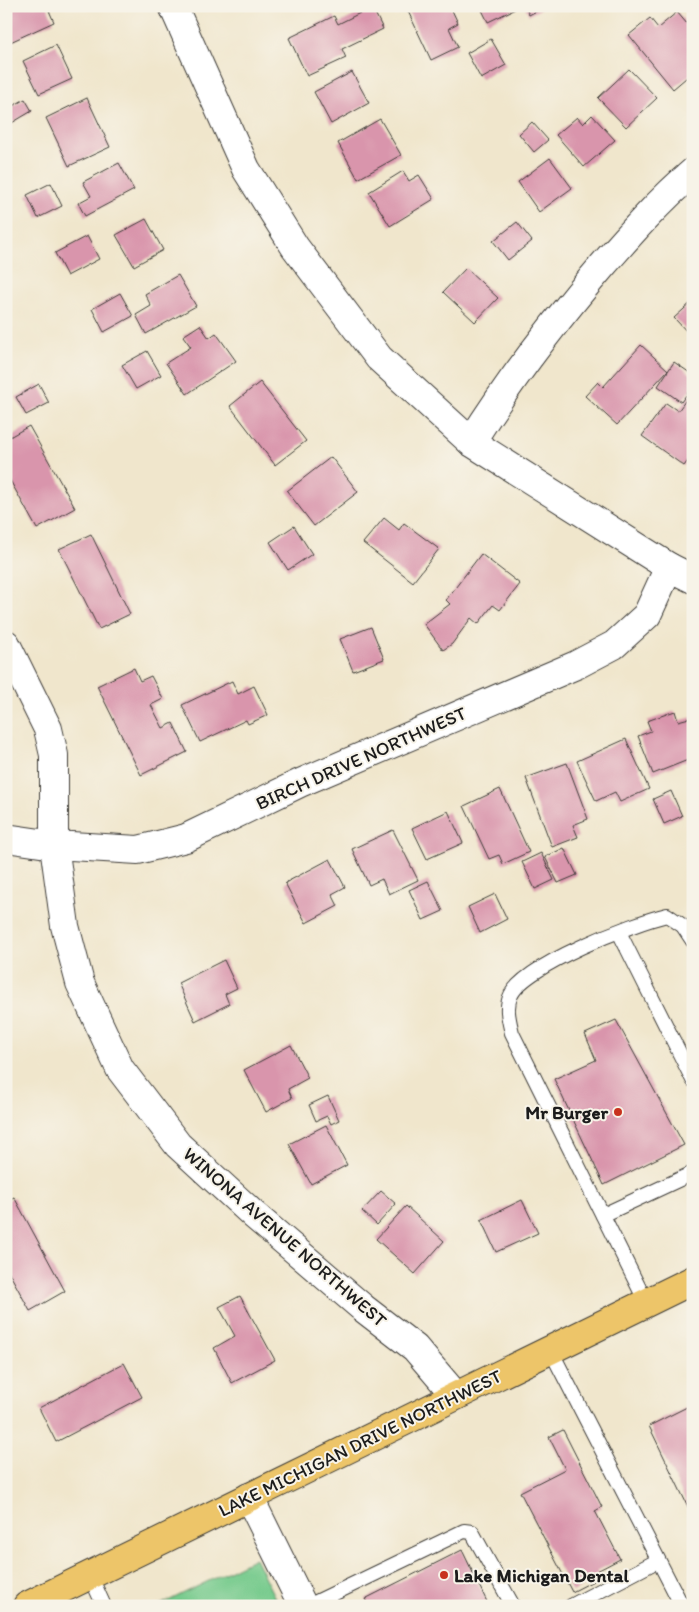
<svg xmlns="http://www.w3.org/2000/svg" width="699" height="1612" viewBox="0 0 699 1612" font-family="Itim,sans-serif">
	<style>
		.green { fill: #76ca8c; stroke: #497354 }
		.building { fill: #d995ac }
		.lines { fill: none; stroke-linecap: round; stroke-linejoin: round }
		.service-casing { stroke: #3c3a36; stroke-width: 16 }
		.minor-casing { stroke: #3c3a36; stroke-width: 30 }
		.trunk-casing { stroke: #3c3a36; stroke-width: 30 }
		.service { stroke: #fff; stroke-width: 14 }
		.minor { stroke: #fff; stroke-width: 28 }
		.trunk { stroke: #edc569; stroke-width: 28 }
		.poi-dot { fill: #c8321e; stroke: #f7f3e8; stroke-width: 2 }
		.labels { text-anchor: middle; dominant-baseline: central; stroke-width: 4; stroke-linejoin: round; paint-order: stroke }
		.street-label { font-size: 19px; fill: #1c1c1c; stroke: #f7f3e8 }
		.poi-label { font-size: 19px; font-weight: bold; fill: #1c1c1c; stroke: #f7f3e8; text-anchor: end }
	</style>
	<rect width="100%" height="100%" fill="#f7f3e8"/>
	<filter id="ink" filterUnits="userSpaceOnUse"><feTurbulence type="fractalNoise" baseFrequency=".02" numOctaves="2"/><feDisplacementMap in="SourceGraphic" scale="10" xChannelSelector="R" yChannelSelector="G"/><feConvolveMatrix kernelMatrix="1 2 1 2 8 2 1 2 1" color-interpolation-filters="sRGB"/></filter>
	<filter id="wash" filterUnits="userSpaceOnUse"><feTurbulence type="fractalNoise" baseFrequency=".0096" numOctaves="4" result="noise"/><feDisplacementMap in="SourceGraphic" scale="20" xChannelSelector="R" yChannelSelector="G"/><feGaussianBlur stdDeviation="1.12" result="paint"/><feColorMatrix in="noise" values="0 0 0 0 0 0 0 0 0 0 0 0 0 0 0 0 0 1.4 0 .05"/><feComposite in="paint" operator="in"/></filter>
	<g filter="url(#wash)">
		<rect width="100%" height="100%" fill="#f0e6cc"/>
		<path class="green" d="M255,1558L279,1606H158Z"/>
		<g id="blocks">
			<g class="building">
				<path d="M6,6H47L54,22L6,44Z"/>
				<path d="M408,6H450L458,23L449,28L458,47L431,60L406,7Z"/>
				<path d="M480,6H513L515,9L488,22Z"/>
				<path d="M525,6H546L529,15Z"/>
				<path d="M372,7L383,29L342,49L346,58L307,76L289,38L334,16L338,24Z"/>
				<path d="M677,12L693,31V72L673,89L629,35L650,18L658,28Z"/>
				<path d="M491,39L506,65L481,79L467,53Z"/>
				<path d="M56,45L72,79L39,94L23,61Z"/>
				<path d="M629,69L657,98L626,127L598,98Z"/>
				<path d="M352,72L369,103L331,124L314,92Z"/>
				<path d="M87,98L110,147L69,166L46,118Z"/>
				<path d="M25,99L32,111L10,124L6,117V110Z"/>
				<path d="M592,115L615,140L584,167L556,135L577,117L583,124Z"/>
				<path d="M380,119L401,155L358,179L338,143Z"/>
				<path d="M532,122L548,140L534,152L519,134Z"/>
				<path d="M550,158L572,188L539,212L518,182Z"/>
				<path d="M119,163L134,190L85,216L78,203L91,196L83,182Z"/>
				<path d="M403,171L409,181L419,175L434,199L390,226L369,192Z"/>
				<path d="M51,183L62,206L38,218L27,195Z"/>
				<path d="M146,219L163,250L134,266L116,235Z"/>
				<path d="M517,222L532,241L508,260L493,241Z"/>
				<path d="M87,236L99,259L67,276L55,253Z"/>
				<path d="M466,268L498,298L475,322L443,292Z"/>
				<path d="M178,275L196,306L146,334L136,315L151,306L145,294Z"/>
				<path d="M120,293L133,316L104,332L92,309Z"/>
				<path d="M693,301V338L674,318Z"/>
				<path d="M200,325L209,338L216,333L236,361L187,394L166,363L191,347L183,336Z"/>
				<path d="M641,345L668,370L617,425L585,396L598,382L603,387Z"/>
				<path d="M147,351L161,375L136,389L122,365Z"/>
				<path d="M674,362L693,375V386L681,402L658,386Z"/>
				<path d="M260,382L306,441L275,465L230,406Z"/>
				<path d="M6,383L11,393L6,395Z"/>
				<path d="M39,384L49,403L26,415L16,397Z"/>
				<path d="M690,394L693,396V454L684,466L642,436L666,403L678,411Z"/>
				<path d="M29,426L75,508L37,529L6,473V439Z"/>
				<path d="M331,457L358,492L314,526L287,491Z"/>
				<path d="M384,518L399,530L404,523L439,549L413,582L363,543Z"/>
				<path d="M294,526L312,554L288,570L270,542Z"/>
				<path d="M91,534L130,614L99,629L59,549Z"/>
				<path d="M481,554L520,584L500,610L493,605L478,624L471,618L452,644L443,650L424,624L450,604L446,600Z"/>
				<path d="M371,627L384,659L353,671L340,639Z"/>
				<path d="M134,668L140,681L151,676L163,699L151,705L163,728L173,723L187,752L141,775L97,686Z"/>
				<path d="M232,681L238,694L254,686L268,715L248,724L246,720L200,742L182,705Z"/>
				<path d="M675,711L678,721L693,717V758L653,774L638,736L651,731L647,721Z"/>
				<path d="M626,739L649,789L620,802L615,792L596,801L577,761Z"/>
				<path d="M567,763L588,819L573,825L578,837L552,847L526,778Z"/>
				<path d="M500,789L529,852L503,864L499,855L489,859L464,806Z"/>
				<path d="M671,791L682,816L664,824L653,799Z"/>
				<path d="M448,811L463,843L427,859L412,828Z"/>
				<path d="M393,830L418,880L389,894L382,879L369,885L352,849Z"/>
				<path d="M564,848L577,875L558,883L545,857Z"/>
				<path d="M541,853L554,880L535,889L522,862Z"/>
				<path d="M330,859L345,887L332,894L338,906L306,923L285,883Z"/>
				<path d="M428,881L443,911L423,920L409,890Z"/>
				<path d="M495,894L507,919L480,933L468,907Z"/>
				<path d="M224,960L237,988L225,994L229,1004L195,1021L178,983Z"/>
				<path d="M616,1020L684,1145L604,1185L554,1079L596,1060L585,1034Z"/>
				<path d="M291,1045L308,1078L288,1089L292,1098L266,1112L244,1070Z"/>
				<path d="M328,1096L339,1120L331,1124L327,1116L316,1121L309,1105Z"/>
				<path d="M326,1125L347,1165L311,1184L289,1144Z"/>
				<path d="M381,1191L396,1204L377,1225L362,1211Z"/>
				<path d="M14,1197L65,1291L30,1311L6,1267V1201Z"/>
				<path d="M522,1200L538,1233L496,1252L481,1220Z"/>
				<path d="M406,1206L444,1241L415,1274L376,1239Z"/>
				<path d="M240,1296L275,1360L232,1383L214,1348L235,1336L219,1307Z"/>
				<path d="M124,1363L142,1397L56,1442L39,1408Z"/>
				<path d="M693,1404V1517L649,1426Z"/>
				<path d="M563,1430L602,1507L595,1511L620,1559L597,1571L601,1577L572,1592L520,1492L565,1469L549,1437Z"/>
				<path d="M462,1550L489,1606H369L365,1599Z"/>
			</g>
		</g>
	</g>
	<g filter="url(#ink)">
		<use href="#blocks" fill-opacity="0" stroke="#3c3a36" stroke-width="1"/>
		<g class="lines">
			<g class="service-casing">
				<g id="service">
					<path d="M619,932L693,1080"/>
					<path d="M603,1215L693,1173"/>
					<path d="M646,1302L512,1033C509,1020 505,1007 511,995C525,965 633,923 667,915L683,926L693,941"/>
					<path d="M550,1349L682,1606"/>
					<path d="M90,1575L104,1606"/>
					<path d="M308,1606L464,1531L472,1532L513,1606"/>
					<path d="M571,1606L657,1561"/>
				</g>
			</g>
			<g class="minor-casing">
				<g id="minor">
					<path d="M173,6L246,169L295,247L379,358L471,442L669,567L693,579"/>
					<path d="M471,442C510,380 555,321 603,265C631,233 660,200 693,172"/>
					<path d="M6,644L48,729L54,755V845L65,926L80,983L120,1069L178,1145L254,1215L363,1308L415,1348L455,1395"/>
					<path d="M6,838L54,845L138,850L186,838L300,783L576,665L614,645L647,615L669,567"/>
					<path d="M249,1497L303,1606"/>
				</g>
			</g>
			<g class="trunk-casing">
				<path id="trunk" d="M27,1606L693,1280"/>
			</g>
			<use href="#service" class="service"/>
			<use href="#minor" class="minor"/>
			<use href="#trunk" class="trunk"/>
		</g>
	</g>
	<g class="poi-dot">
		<circle cx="618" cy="1112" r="5"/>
		<circle cx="444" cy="1575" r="5"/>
	</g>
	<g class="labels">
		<g class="street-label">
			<text transform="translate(361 758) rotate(-24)">BIRCH DRIVE NORTHWEST</text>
			<text transform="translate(285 1237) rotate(41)">WINONA AVENUE NORTHWEST</text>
			<text transform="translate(360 1443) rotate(-26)">LAKE MICHIGAN DRIVE NORTHWEST</text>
		</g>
		<g class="poi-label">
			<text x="608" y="1112">Mr Burger</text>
			<text x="454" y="1575" text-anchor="start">Lake Michigan Dental</text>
		</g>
	</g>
	<rect width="699" height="1612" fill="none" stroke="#f7f3e8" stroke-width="25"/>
</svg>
